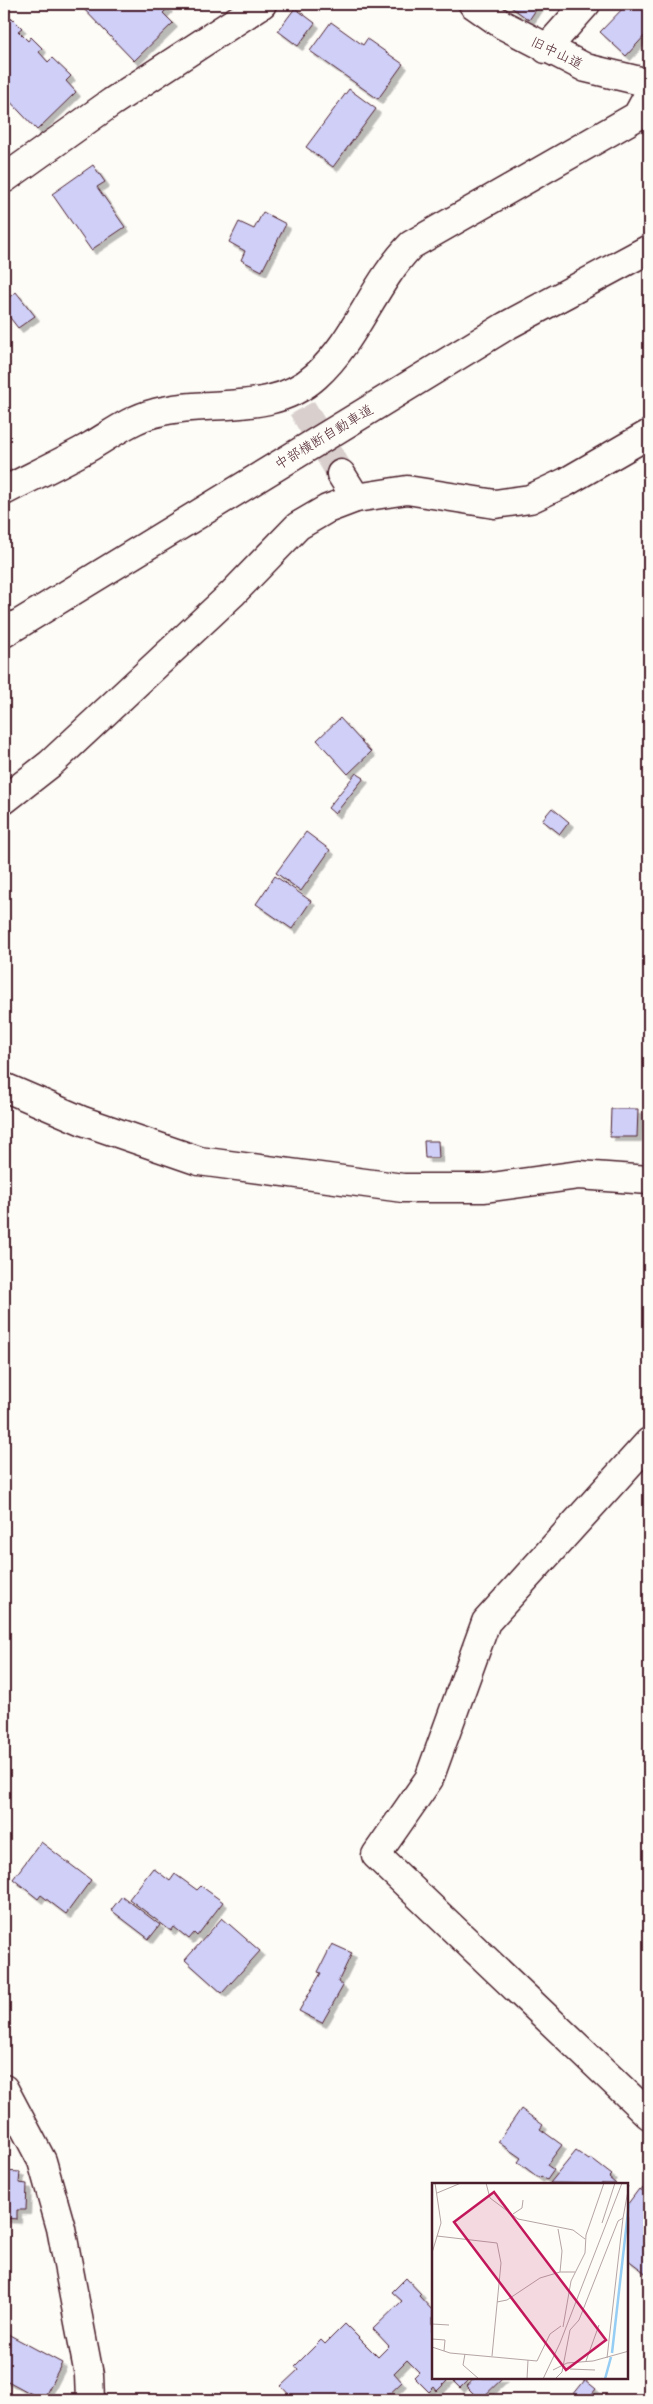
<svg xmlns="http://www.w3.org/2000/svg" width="653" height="2404" viewBox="0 0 653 2404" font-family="'Balsamiq Sans','Klee One',sans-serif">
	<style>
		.building { fill: #cfcff8; stroke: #4a1f2b; filter: url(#shadow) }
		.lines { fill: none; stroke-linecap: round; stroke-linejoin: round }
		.street-tunnel { stroke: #d9d0ce; stroke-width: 28; stroke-dasharray: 28 14; stroke-linecap: butt }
		.street-casing { stroke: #4a1f2b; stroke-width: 31 }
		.highway-casing { stroke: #4a1f2b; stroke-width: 31 }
		.street { stroke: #fdfcf7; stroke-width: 28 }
		.highway { stroke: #fdfcf7; stroke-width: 28 }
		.labels { text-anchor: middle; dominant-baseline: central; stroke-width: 4; stroke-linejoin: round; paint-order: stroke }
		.street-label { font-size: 14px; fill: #4a1f2b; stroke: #fdfcf7 }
		.inset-river { fill: none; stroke: #95cdf4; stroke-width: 2.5 }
		.inset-road { fill: none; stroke: #b5a4a5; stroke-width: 1 }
		.view { fill: #c2185b; fill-opacity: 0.15; stroke: #c2185b; stroke-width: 2.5 }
		.inset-edge { fill: none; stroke: #4a1f2b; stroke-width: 2.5 }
	</style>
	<defs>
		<filter id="shadow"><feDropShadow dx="4.5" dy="4.5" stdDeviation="0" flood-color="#0004"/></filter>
	</defs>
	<rect width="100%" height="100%" fill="#fdfcf7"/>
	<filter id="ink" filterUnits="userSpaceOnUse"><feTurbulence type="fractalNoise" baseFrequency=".02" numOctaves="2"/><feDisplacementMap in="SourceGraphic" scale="10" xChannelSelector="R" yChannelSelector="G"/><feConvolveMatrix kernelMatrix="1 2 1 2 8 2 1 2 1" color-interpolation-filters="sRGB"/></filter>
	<g filter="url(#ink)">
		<g class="building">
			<path d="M79,4H163L168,8L163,13L173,23L134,61Z"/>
			<path d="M507,4H540L529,20Z"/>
			<path d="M627,4H649V31L626,56L600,32Z"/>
			<path d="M295,8L315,23L298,46L278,31Z"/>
			<path d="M4,15L9,20L12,18L22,28L18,31L28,41L31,37L42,48L39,52L48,62L52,58L71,76L66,81L76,92L37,130L4,95Z"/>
			<path d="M331,22L363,45L367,39L403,64L378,99L310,51Z"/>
			<path d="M349,89L376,109L333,167L306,147Z"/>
			<path d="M93,165L105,182L97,187L125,227L91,250L52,194Z"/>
			<path d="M263,212L286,224L262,271L241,260L245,251L229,242L239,222L254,229Z"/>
			<path d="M16,292L35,316L18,328L4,310V301Z"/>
			<path d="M340,718L371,752L348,774L317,740Z"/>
			<path d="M356,773L364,778L335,814L328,808Z"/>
			<path d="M552,808L569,822L560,834L542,820Z"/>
			<path d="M306,832L330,850L301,891L276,873Z"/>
			<path d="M275,876L311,901L292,929L256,904Z"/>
			<path d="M611,1109H638L637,1137H610Z"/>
			<path d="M424,1141H438L439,1158H425Z"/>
			<path d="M41,1842L91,1880L66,1914L41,1895L38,1899L13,1879Z"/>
			<path d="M153,1868L170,1881L175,1874L197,1890L201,1886L223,1902L197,1936L194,1933L189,1939L174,1927L171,1931L129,1899Z"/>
			<path d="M122,1896L160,1925L149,1939L111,1910Z"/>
			<path d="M222,1918L260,1951L222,1993L185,1960Z"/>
			<path d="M332,1944L352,1953L338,1982L343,1986L322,2023L299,2011L321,1973L318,1972Z"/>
			<path d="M521,2109L543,2125L540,2129L562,2145L547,2165L554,2170L547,2180L541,2176L539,2178L518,2162L521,2158L498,2142Z"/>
			<path d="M576,2151L589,2160L590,2158L612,2175L609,2178L616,2184L550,2183Z"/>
			<path d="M4,2171L20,2172L19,2183L27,2184L26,2210H17V2219L4,2218Z"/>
			<path d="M643,2188L649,2193L648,2275L627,2259V2205L639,2189L641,2191Z"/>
			<path d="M406,2278L421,2294L419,2296L433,2311V2378H450L437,2391L434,2387L429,2392L414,2377L419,2372L407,2360L394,2373L402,2382L383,2400H294L281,2386L298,2370L295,2366L321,2340L325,2344L345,2324L378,2357L389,2346L373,2329L402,2301L392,2292Z"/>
			<path d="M4,2332L62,2363L43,2400L4,2379Z"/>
			<path d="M450,2378H470L460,2388Z"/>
			<path d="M475,2378H503L480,2400L466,2386Z"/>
			<path d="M585,2380L596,2389L587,2400H569Z"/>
			<path d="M602,2394L608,2400H595Z"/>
		</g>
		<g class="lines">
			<path class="street-tunnel" d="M302,408L341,474"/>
			<g class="street-casing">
				<g id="street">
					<path d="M473,4L503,25L586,68L649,83"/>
					<path d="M546,49L586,4"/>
					<path d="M4,179L112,102L262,4"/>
					<path d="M4,491C33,476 63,462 91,446C113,433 131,419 155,413C208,398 271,417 316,376C356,340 373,284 411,245L637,116L649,94"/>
					<path d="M356,498L407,490L495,504L530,499L566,482L649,434"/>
					<path d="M4,800L50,764L233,593L298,526L327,509L356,498L341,474"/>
					<path d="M4,1087L83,1121L199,1161L403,1188H485L579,1175L649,1180"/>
					<path d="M649,1442L486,1622L429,1779L376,1855L649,2115"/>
					<path d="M4,2089L42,2161L61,2228L89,2375L90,2400"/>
				</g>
			</g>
			<g class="highway-casing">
				<path id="highway" d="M4,633L506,326L649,249"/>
			</g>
			<use href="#street" class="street"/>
			<use href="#highway" class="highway"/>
		</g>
	</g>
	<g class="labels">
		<g class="street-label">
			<text transform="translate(557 53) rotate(26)">旧中山道</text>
			<text transform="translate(324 437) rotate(-31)">中部横断自動車道</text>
		</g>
	</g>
	<g transform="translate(432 2183)">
		<rect width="196" height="196" fill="#fdfcf7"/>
		<path class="inset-river" d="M180,170L197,20M173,196L179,174"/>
		<path class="inset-road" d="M54,0L58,15L86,36L141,47L153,56M5,10L29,0M81,31L90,25L91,17M170,40L183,0M126,46L130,68L128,89M5,53L65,60L69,80L60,173M0,70L9,40L3,0M65,119L75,117L108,95L128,89H143M0,141L17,142M131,144L139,98L153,70L154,52L172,0M0,156L13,157L12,168M0,164L18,170L105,178L118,151L129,143M33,171L31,182L47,196M175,175L191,35M154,178L167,142M138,186L163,187M121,187L135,180L161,178L197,168M95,196L96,177M111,196L128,160L190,0M123,196L130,189L138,147L147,137L186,38L191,35L197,2"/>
		<path class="view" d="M62,9L174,157L134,187L22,39Z"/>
		<rect width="196" height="196" class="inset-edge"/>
	</g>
	<rect width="653" height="2404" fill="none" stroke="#fdfcf7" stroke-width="20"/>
	<rect x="10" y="10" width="633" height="2384" fill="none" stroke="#4a1f2b" stroke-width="2" filter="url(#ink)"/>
</svg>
